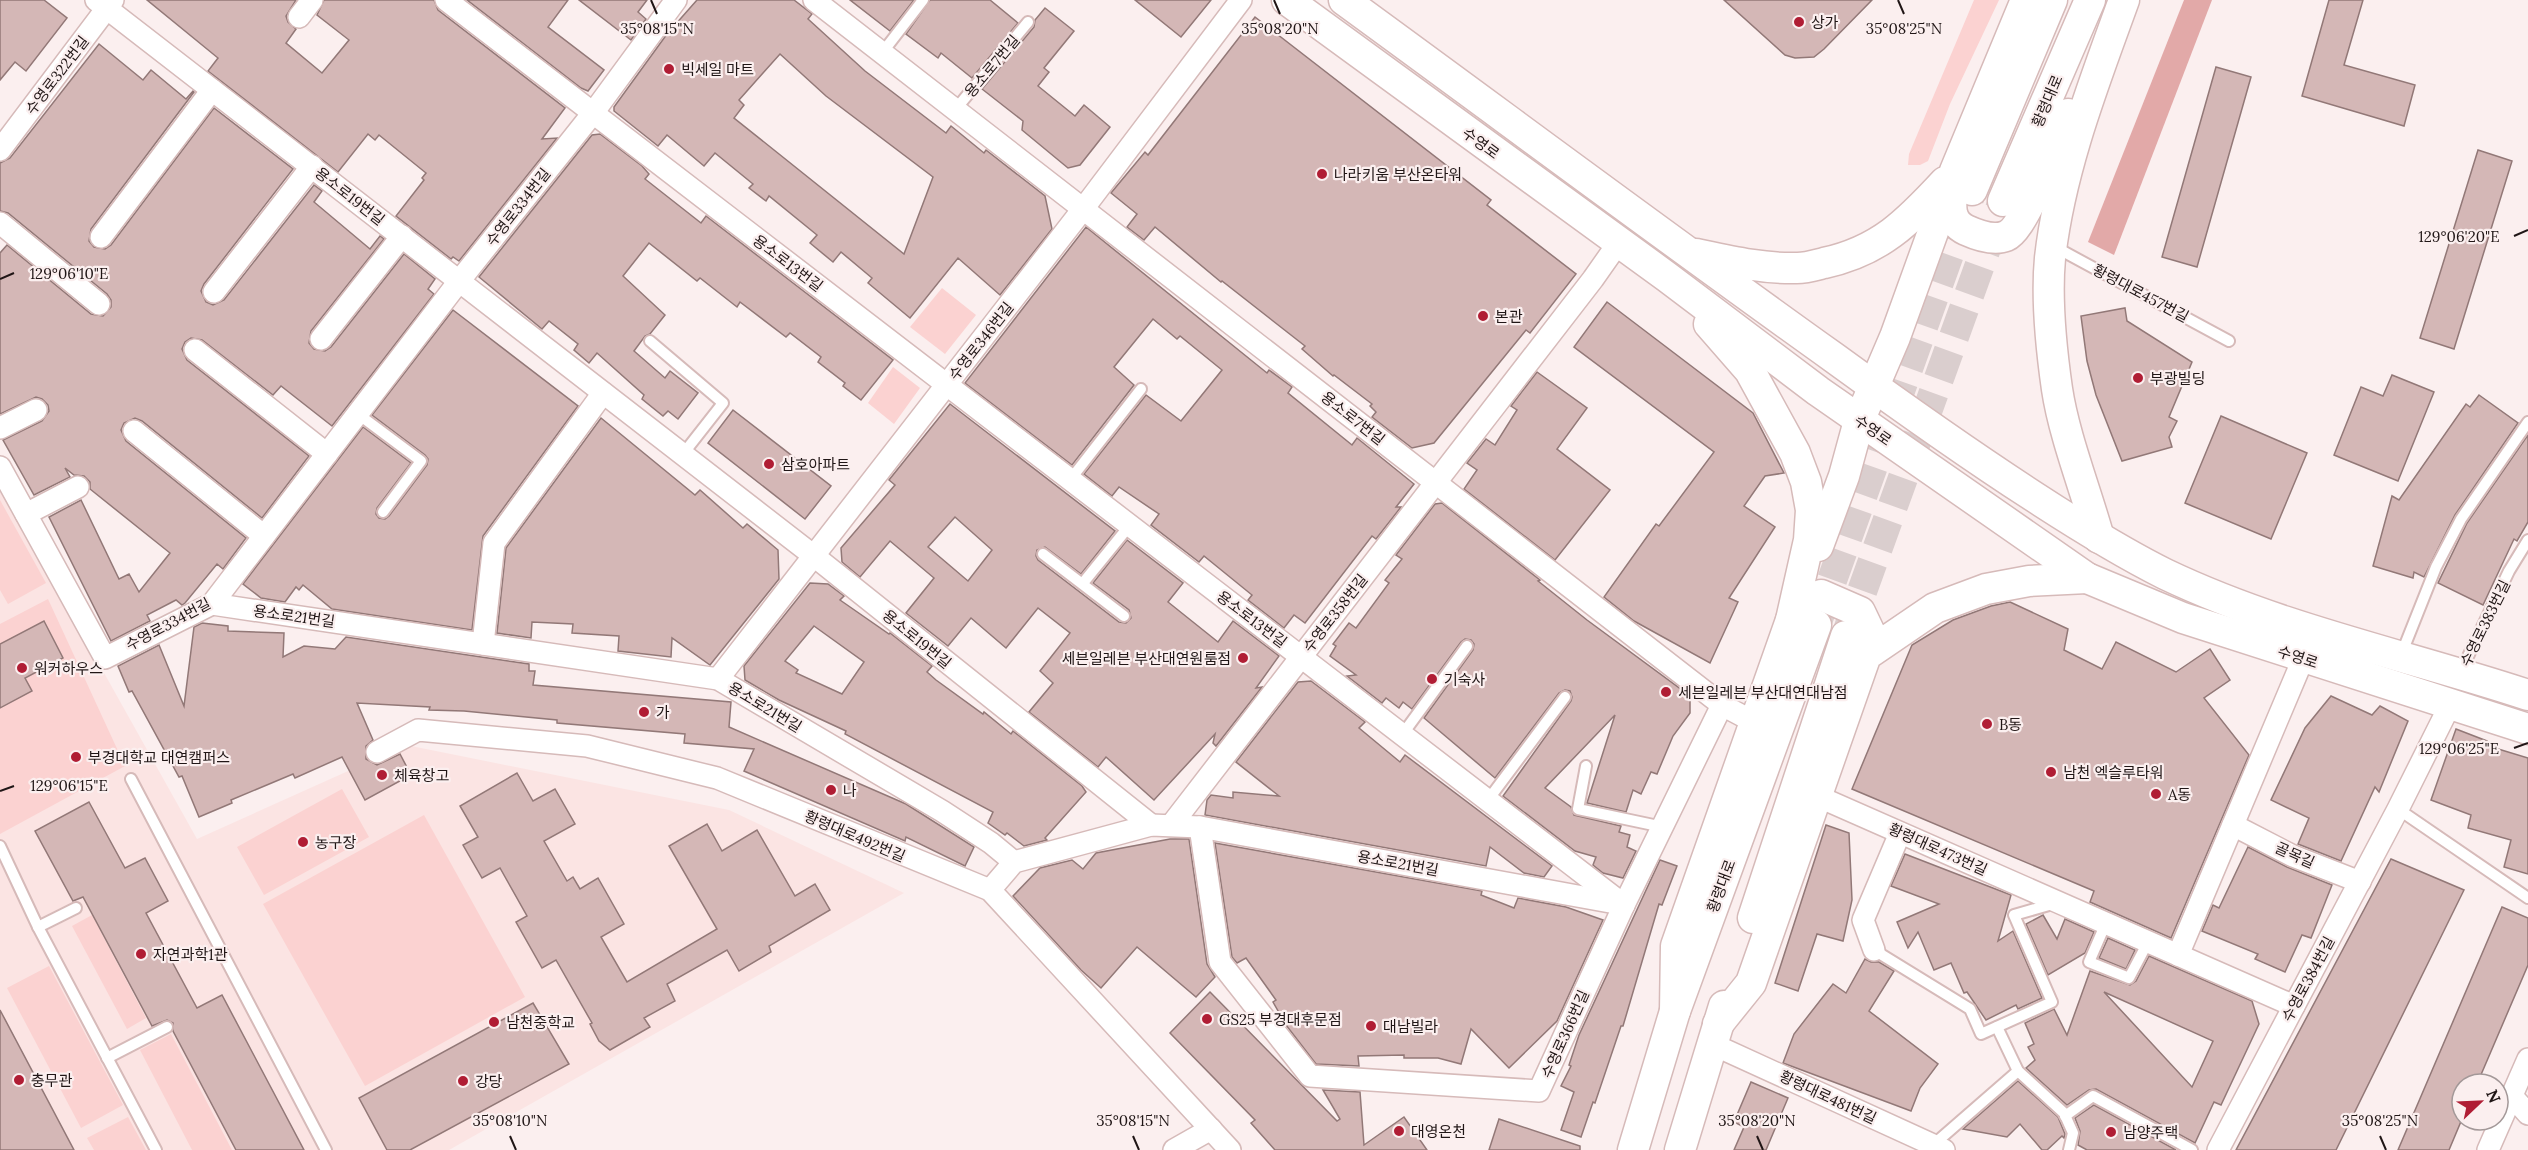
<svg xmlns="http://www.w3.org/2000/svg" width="2528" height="1150" viewBox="0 0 2528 1150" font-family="Lora,'Noto Sans KR',serif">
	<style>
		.built { fill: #fbe4e3 }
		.green { fill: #fbd2d1 }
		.water { fill: #e2a9a8 }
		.building { fill: #d4b7b6; stroke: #927877; stroke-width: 1.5; fill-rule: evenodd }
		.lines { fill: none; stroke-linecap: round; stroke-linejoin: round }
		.secondary-tunnel { stroke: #dacece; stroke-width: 30; stroke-dasharray: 30 15; stroke-linecap: butt }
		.lane-casing { stroke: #d6bab9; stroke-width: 14 }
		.street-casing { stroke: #d6bab9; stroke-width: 24 }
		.secondary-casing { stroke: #d6bab9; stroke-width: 33 }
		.lane { stroke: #fff; stroke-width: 10 }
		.street { stroke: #fff; stroke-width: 21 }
		.secondary { stroke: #fff; stroke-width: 30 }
		.ticks { fill: none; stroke: #201616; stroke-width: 2 }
		.poi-dot { fill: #b01d34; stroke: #fbefef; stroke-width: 2 }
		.labels { text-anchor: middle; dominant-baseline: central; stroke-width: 4.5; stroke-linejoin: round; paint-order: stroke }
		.poi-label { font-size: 15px; fill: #201616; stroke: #fbefef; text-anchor: start }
		.street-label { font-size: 15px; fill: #201616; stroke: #fbefef }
		.ticks-label { font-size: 15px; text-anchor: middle; fill: #201616; stroke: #fbefef; stroke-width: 4.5; stroke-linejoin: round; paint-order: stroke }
	</style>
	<rect width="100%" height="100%" fill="#fbefef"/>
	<path class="built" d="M0,487L197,839L406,745L729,810L904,893L449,1150H0Z"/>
	<g class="green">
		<path d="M1974,0H1999L1950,104L1928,161L1920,165H1908L1909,154Z"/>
		<path d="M942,288L976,315L945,354L910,327Z"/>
		<path d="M893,367L920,388L894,424L868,403Z"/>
		<path d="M0,500L46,583L8,604L0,590Z"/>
		<path d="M48,599L125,766L0,834V624Z"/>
		<path d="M342,789L369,837L264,895L237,847Z"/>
		<path d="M424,815L525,997L365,1086L263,904Z"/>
		<path d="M92,915L146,1018L127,1029L72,926Z"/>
		<path d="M49,966L123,1105L81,1128L7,988Z"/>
		<path d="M171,1034L232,1150H192L140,1050Z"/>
		<path d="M128,1117L146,1150H94L87,1138Z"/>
	</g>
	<path class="water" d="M2184,0H2212L2114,255L2088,242Z"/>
	<g class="building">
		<path d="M0,0H44L67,18L26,71L15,62L0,80Z"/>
		<path d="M147,0H296L286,16L288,22L296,29L286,43L322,73L349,40L317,15L324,0H434L438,10L565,108L542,139L557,138L459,261L453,257L451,259L396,216L424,180L422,178L426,173L379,135L375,140L368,134L338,172L208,71L218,58Z"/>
		<path d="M467,0H568L548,27L604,70L588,91L581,88Z"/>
		<path d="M579,0H647L638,12L646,19L631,40Z"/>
		<path d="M697,0H794L812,14L808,19L865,71L946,133L951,126L984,153L986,150L1045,196L1052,229L1000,295L958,258L910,318L868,283L872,278L841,252L833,262L810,243L817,235L769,196L766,201L749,188L753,184L715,153L704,166L667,135L658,146L614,111V107L667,34ZM780,54L826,96L933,177L904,254L734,118L744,105L739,100Z"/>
		<path d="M850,0H914L890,31Z"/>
		<path d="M930,0H990L1018,23L972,78L941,53L938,58L906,34Z"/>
		<path d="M1135,0H1211L1181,37Z"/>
		<path d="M1724,0H1872L1824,49L1814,57L1795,58L1785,55Z"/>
		<path d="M2329,0H2363L2344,65L2415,85L2404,126L2302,96Z"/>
		<path d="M1045,8L1074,31L1044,68L1049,72L1038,86L1075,116L1084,105L1110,127L1080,165L1068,168L1022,130L1023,121L982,89L1034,27L1035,20Z"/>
		<path d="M1255,17L1491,200L1487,205L1576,274L1530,333L1526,330L1434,443L1412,448L1372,417L1376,412L1370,406L1372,404L1334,375L1333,376L1302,349L1305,346L1222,281L1221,282L1155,227L1144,240L1127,227L1137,214L1111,193L1145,152L1148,155Z"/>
		<path d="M99,44L143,80L151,70L186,99L193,91L194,92L91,229L89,241L94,247L105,249L111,245L214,108L293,169L204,284L201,291L206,302L213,305L224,300L314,185L322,191L314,202L370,249L380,236L384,239L311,331L309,343L314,349L325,351L331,347L404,254L435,279L428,289L434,294L332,426L281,386L273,395L202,340L191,338L185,342L182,349L187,360L309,456L262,518L142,421L135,418L124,423L121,430L126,441L246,538L223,569L217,564L185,603L182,605L176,600L147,615L150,621L111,641L49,517L81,500L119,579L129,574L139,592L170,553L90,489V482L84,476L74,475L65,468L70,477L34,495L3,440L42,421L49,411L48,405L42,399L36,397L0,414V253L7,245L91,314L103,316L111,307V300L107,294L8,213L0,211V163L10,158Z"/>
		<path d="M2216,67L2251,77L2197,267L2162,257Z"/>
		<path d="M600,134L642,166L649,174L645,179L701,223L706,216L893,360L861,400L843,386L845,383L818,362L821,357L790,333L786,337L740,302L737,307L700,278L697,281L649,243L623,276L665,315L650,334L645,336L634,351L665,378L670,371L698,393L678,419L668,411L663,416L642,399L644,395L597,353L589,363L574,350L578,344L549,321L542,329L479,277L592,135Z"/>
		<path d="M2478,150L2512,161L2454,349L2420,338Z"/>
		<path d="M1086,227L1267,373L1269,370L1292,387L1288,393L1352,445L1357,438L1414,484L1396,507H1401L1376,539L1372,536L1305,623L1294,615L1284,628L1248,600L1252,595L1204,556L1199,562L1151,525L1159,514L1119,487L1112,496L1084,474L1146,395L1181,421L1222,370L1180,336L1177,339L1153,319L1114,367L1134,385L1072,465L965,383Z"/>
		<path d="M1607,302L1753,413L1784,473L1765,476L1744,506L1775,527L1729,598L1738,602L1710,663L1634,621L1604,597L1656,524L1659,526L1714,452L1574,347Z"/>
		<path d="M2125,308L2127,321L2192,362L2169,417L2177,421L2169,437L2172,447L2122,461L2096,395L2087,361L2081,316Z"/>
		<path d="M453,310L578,406L483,536L472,630L332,609L303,585L299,590L296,587L285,602L261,598L243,584L363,427L411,463L377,508L376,514L379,518L385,519L389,516L427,465L428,459L425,455L372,415Z"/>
		<path d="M1537,372L1587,408L1557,449L1610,490L1555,560L1464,489L1477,470L1467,463L1486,439L1495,445L1517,410L1511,406Z"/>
		<path d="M2392,375L2434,392L2398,481L2334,455L2361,387L2383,396Z"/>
		<path d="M2479,395L2518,423L2455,515L2424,577L2414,572L2413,578L2373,566L2392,496L2399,500L2466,404L2470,407Z"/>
		<path d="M950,404L1115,531L1081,574L1045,547L1037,550L1036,556L1038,560L1119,622L1126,623L1131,618L1129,610L1093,583L1127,540L1183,583L1168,602L1218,642L1233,621L1279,656L1256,688L1262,687L1216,746L1213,743L1215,734L1154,800L1106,757L1098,767L1029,712L1053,683L1040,671L1070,633L1038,608L1006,648L971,618L948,646L906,613L934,578L890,541L860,577L842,562L841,548L895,485L889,480ZM955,517L992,550L968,581L928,547Z"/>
		<path d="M733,410L831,486L805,519L708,443Z"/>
		<path d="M2221,416L2307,453L2271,539L2185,503Z"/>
		<path d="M601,418L695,495L700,490L743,528L747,524L778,550L779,579L710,665L672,638L671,657L618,651L619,636L572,633L573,624L532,622L531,638L497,633L506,548Z"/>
		<path d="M2528,435V522L2517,541L2514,539L2483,605L2438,583L2467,523Z"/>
		<path d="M1442,503L1540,580L1538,581L1587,620L1690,696V713L1673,736L1657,774L1651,772L1641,794L1633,790L1626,812L1587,803L1615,715L1545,788L1571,807L1574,815L1621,826L1619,832L1630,835L1627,847L1636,851L1623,878L1603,873L1593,865L1596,857L1575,851L1503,796L1571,701L1572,697L1570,691L1565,690L1559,693L1495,778L1424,718L1473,650L1474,644L1471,640L1465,639L1461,642L1412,709L1403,702L1399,708L1386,698L1382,703L1347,676L1356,675L1330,656L1336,646L1333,644L1349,623L1356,628L1389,583L1385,580L1402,559L1396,555L1435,504Z"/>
		<path d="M810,583L828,584L844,596L840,600L889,634L890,633L932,666L927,672L936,680L983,714L984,712L1011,734L1013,731L1082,786L1086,792L1045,838L1047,840L1024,846L1007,833L1005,835L988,823L993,812L845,734L846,731L779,700L745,680L744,666ZM814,626L864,662L842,694L796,673L798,670L785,661Z"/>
		<path d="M2010,602L2068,629L2064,650L2102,669L2116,642L2176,672L2210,649L2230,680L2204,698L2249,755L2171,938L2090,902L2094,891L1852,789L1912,645L1953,620L1991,606Z"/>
		<path d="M44,621L63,658L25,678L32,691L0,708V644Z"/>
		<path d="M202,623L228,626V631L284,633L283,657L304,646L335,649L346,637L529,664V671H535L533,685L731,702L729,727L906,804L974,847L965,866L906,837L905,841L744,771L754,749L684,743L685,734L557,723V720L464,711L429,710L430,707L357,703L373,740L366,746V759L377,765L400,754L411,775L365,800L342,757L295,778L293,774L231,800L232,803L199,817L182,776L179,777L132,691L129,692L118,666L159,645L184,706L194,627Z"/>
		<path d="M1311,681L1365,722L1359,728L1400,762L1405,755L1552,866L1544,877L1524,873L1490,847L1486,866L1205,815L1207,800L1211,795L1233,798V792L1279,796L1236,762L1298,682Z"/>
		<path d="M2331,696L2372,715L2380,706L2408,721L2379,792L2375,787L2341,861L2298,844L2309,818L2271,800L2305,728Z"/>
		<path d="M2456,729L2487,741L2485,745L2528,758V874L2504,867L2511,840L2468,828L2471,815L2431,800Z"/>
		<path d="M517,773L533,801L555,789L575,824L544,841L567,881L573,877L580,889L598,878L624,924L601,937L627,982L717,929L669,846L707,824L722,851L757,830L795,896L815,884L830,910L769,946L771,952L739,971L727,950L667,984L675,1001L644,1018L650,1027L610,1050L599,1041L590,1024L592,1023L556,960L542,968L516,922L527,916L500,868L482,878L463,845L478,837L460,806Z"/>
		<path d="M89,802L125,868L145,858L168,901L146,913L197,1008L222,995L304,1150H236L173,1031V1023L167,1020L152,1026L83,897L73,901L35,831Z"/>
		<path d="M1826,825L1849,833L1852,900L1843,941L1817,934L1798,991L1775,983Z"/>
		<path d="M1170,839H1189L1207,964L1215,977L1196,997L1137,947L1101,988L1081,970L1013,896L1040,868L1072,860L1083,869L1096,853Z"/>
		<path d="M1215,843L1482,891L1481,895L1514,908L1518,898L1566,907L1603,920L1557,1021L1509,1068L1471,1029L1461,1064L1438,1058H1404V1055L1358,1056L1359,1066L1316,1064L1286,1025L1273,1002L1276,1000L1246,958L1237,963L1232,957Z"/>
		<path d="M2248,847L2287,867L2332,885L2311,938L2302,935L2285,972L2255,959L2258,954L2202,931L2213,905L2219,908Z"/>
		<path d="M1905,854L2011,895L1998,941L2013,931L2042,998L2018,1009L2016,1005L1986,1020L1967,992L1964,993L1951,963L1934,970L1918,932L1908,948L1897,922L1939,904L1891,886Z"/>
		<path d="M2391,859L2464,890L2336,1150H2236Z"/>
		<path d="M1660,860L1677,866L1662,905L1659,904L1623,1026H1621L1595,1103L1593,1102L1581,1137L1561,1130L1574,1092L1561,1086L1571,1066L1569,1065L1579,1035Z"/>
		<path d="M2502,907L2528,918V965L2477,1084H2462V1119L2449,1150H2398Z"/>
		<path d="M2043,915L2057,939L2065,919L2094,932L2085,953L2048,975L2026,924Z"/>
		<path d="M2108,938L2135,950L2126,969L2099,958Z"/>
		<path d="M2149,956L2252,1001L2259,1024L2221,1105L2214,1102L2195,1143L2096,1089L2089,1090L2067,1105L2026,1068L2035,1060L2028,1047L2034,1044L2025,1023L2054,1009L2067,1035L2090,971L2130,985L2136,981ZM2104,992L2213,1041L2192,1087Z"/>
		<path d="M1865,959L1871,962H1879L1894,971L1869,1011L1938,1064L1920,1088L1911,1111L1783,1063L1794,1034L1833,984L1846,993Z"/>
		<path d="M1210,992L1337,1121L1340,1119L1323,1090L1360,1092L1364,1145L1404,1117L1427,1150H1275L1251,1123L1255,1120L1170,1033Z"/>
		<path d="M533,1003L569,1064L410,1150H387L359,1098Z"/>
		<path d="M0,1010L74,1150H0Z"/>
		<path d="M2018,1081L2058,1117L2065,1134L2064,1138L2062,1136L2047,1150H2042L2020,1124L2007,1137L1963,1129Z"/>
		<path d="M1751,1082L1788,1098L1766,1150H1734L1744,1127L1734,1122Z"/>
		<path d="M2094,1105L2176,1150H2087L2078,1145L2080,1131L2075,1118Z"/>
		<path d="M1499,1119L1580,1146V1150H1489Z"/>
	</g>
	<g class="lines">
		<g class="secondary-tunnel">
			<path d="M1817,622L1972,190"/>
			<path d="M1847,633L2003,201"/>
		</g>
		<g class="lane-casing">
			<g id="lane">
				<path d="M882,53L923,0"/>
				<path d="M955,110L1028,22"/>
				<path d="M2055,247L2229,341"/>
				<path d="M650,341L723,403L683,454"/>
				<path d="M358,414L421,461L383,512"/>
				<path d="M1070,480L1141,389"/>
				<path d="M1043,554L1124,616"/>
				<path d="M1083,583L1130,525"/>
				<path d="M2401,655L2436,567L2461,519L2528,422"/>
				<path d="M2461,671L2509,571L2528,540"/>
				<path d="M1402,735L1467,646"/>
				<path d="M1586,766L1578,809L1663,827"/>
				<path d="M131,779L326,1150"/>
				<path d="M1488,800L1565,697"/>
				<path d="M2398,809L2528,898"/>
				<path d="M0,846L38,927L156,1150"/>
				<path d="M2106,923L2089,962L2129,978L2148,942"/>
				<path d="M38,927L76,908"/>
				<path d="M1874,950L1970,1009L1981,1034L2052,1002L2014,915L2056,903"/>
				<path d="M1997,1027L2018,1071L2064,1113L2073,1133L2069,1150"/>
				<path d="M107,1058L167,1027"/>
				<path d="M2065,1116L2093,1096L2192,1150"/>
				<path d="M1933,1145L2018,1071"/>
			</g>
		</g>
		<g class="street-casing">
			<g id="street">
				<path d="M96,0L814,556L1151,825"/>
				<path d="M446,0L1624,905"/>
				<path d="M814,0L1722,705L1754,722"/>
				<path d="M299,17L312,0"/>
				<path d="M0,150L113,0"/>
				<path d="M0,223L99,304"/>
				<path d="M101,237L212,90"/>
				<path d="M214,292L312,166"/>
				<path d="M321,339L402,236"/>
				<path d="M195,350L327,454"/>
				<path d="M0,428L36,410"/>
				<path d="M134,431L264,536"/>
				<path d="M0,467L105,658L212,604L460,280L593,113L676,0"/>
				<path d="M26,514L78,487"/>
				<path d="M212,604L718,679L942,811L991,843L1014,862"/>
				<path d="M483,644L494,543L603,393"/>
				<path d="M718,679L1083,209L1241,0"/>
				<path d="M377,752L418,730L587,746L717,778L990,890L1230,1150"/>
				<path d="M1817,796L2294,1006"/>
				<path d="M1172,824L1593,279L1619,242"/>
				<path d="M2233,825L2293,856L2360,882"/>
				<path d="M1200,827L1220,962L1310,1076L1539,1091L1624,905L1722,705"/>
				<path d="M990,890L1014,862L1151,825L1200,827L1621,904"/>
				<path d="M1874,950L1863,920L1900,833"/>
				<path d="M2178,955L2303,659"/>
				<path d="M1712,1044L1944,1150"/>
				<path d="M2511,1095L2528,1114"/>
				<path d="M1174,1150L1211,1129"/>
				<path d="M2218,1150L2398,809L2450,705"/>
				<path d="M2488,1150L2528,1059"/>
			</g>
		</g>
		<g class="secondary-casing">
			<g id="secondary">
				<path d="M1287,0L1667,277L1818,391L2087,578L2183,618L2528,729"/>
				<path d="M1344,0C1507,119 1669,240 1833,357C1899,405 1965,452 2033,496C2076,524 2119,551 2165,574C2280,629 2407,655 2528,695"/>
				<path d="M1953,186C1951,202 1947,221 1966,230C1977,235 1994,241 2006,236C2025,228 2058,136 2068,114"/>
				<path d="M1972,190L2052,0"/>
				<path d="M2003,201L2090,0"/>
				<path d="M1696,254C1729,261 1763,269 1797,268C1806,268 1816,265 1824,263C1880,251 1908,222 1945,182"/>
				<path d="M2099,538C2086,491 2064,436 2057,389C2051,347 2046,300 2050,258C2060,169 2094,83 2124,0"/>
				<path d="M1818,546L1844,476L1859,421L1895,337L1955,171L2026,0"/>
				<path d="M1791,620L1805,601L1821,595L1860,612L1870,633L1866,655"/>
				<path d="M1753,918L1846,636"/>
				<path d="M1675,1011L1676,946L1791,620L1809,540L1811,510L1806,482L1795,453L1750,371L1709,324"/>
				<path d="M1718,1024L1751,983L1866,655L1935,608L1986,589L2029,581L2087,578"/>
				<path d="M1633,1150L1675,1011L1816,625"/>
				<path d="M1680,1150L1724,1006"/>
			</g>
		</g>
		<use href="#lane" class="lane"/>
		<use href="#street" class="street"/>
		<use href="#secondary" class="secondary"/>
	</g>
	<path class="ticks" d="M651,0L657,14M1274,0L1280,14M1898,0L1904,14M2514,236L2528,230M0,279L14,273M2514,748L2528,743M0,791L14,786M510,1136L516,1150M1133,1136L1139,1150M1757,1136L1763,1150M2380,1136L2386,1150"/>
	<g class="poi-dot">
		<circle cx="1799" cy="22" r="6"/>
		<circle cx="669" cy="69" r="6"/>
		<circle cx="1322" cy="174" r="6"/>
		<circle cx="1483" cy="316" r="6"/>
		<circle cx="2138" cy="378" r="6"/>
		<circle cx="769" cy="464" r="6"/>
		<circle cx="1243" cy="658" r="6"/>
		<circle cx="22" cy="668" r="6"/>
		<circle cx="1432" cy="679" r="6"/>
		<circle cx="1666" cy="692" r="6"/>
		<circle cx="644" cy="712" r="6"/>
		<circle cx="1987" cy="724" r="6"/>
		<circle cx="76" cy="757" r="6"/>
		<circle cx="2051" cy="772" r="6"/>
		<circle cx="382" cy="775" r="6"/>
		<circle cx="831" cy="790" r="6"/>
		<circle cx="2156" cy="794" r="6"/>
		<circle cx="303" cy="842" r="6"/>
		<circle cx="141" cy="954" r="6"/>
		<circle cx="1207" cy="1019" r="6"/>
		<circle cx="494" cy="1022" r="6"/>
		<circle cx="1371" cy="1026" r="6"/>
		<circle cx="19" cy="1080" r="6"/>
		<circle cx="463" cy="1081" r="6"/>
		<circle cx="1399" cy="1131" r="6"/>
		<circle cx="2111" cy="1132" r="6"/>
	</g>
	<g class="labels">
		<g class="poi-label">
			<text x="1811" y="22">상가</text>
			<text x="681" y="69">빅세일 마트</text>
			<text x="1334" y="174">나라키움 부산온타워</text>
			<text x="1495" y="316">본관</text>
			<text x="2150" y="378">부광빌딩</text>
			<text x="781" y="464">삼호아파트</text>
			<text x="1231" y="658" text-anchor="end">세븐일레븐 부산대연원룸점</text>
			<text x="34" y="668">워커하우스</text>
			<text x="1444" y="679">기숙사</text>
			<text x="1678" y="692">세븐일레븐 부산대연대남점</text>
			<text x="656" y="712">가</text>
			<text x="1999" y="724">B동</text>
			<text x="88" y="757">부경대학교 대연캠퍼스</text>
			<text x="2063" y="772">남천 엑슬루타워</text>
			<text x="394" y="775">체육창고</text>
			<text x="843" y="790">나</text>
			<text x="2168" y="794">A동</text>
			<text x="315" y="842">농구장</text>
			<text x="153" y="954">자연과학1관</text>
			<text x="1219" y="1019">GS25 부경대후문점</text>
			<text x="506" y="1022">남천중학교</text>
			<text x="1383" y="1026">대남빌라</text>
			<text x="31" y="1080">충무관</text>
			<text x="475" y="1081">강당</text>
			<text x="1411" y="1131">대영온천</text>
			<text x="2123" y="1132">남양주택</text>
		</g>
		<g class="street-label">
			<text transform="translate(992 66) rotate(-50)">용소로7번길</text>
			<text transform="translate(57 75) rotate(-53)">수영로322번길</text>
			<text transform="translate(2047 101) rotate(-67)">황령대로</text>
			<text transform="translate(1481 143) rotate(36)">수영로</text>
			<text transform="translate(350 196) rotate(38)">용소로19번길</text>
			<text transform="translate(518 207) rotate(-52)">수영로334번길</text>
			<text transform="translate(788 263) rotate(37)">용소로13번길</text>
			<text transform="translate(2141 293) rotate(28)">황령대로457번길</text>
			<text transform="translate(981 341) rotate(-52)">수영로346번길</text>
			<text transform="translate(1353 418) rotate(38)">용소로7번길</text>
			<text transform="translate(1873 430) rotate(35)">수영로</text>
			<text transform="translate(1335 613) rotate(-52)">수영로358번길</text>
			<text transform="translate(294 616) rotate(8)">용소로21번길</text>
			<text transform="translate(1252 619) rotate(37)">용소로13번길</text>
			<text transform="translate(2485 623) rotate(-64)">수영로383번길</text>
			<text transform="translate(168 624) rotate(-28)">수영로334번길</text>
			<text transform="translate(917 639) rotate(39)">용소로19번길</text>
			<text transform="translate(2298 657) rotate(18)">수영로</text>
			<text transform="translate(765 707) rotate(31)">용소로21번길</text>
			<text transform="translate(855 836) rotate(23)">황령대로492번길</text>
			<text transform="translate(1938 849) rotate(24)">황령대로473번길</text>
			<text transform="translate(2295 855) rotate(24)">골목길</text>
			<text transform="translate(1398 863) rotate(10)">용소로21번길</text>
			<text transform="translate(1721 886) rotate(-70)">황령대로</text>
			<text transform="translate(2308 979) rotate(-62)">수영로384번길</text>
			<text transform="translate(1565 1034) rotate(-66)">수영로366번길</text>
			<text transform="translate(1828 1097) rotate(25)">황령대로481번길</text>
		</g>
	</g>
	<g class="ticks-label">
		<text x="657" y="34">35°08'15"N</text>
		<text x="1280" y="34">35°08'20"N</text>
		<text x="1904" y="34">35°08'25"N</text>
		<text x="2459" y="242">129°06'20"E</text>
		<text x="69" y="279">129°06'10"E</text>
		<text x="2459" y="754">129°06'25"E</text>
		<text x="69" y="791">129°06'15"E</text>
		<text x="510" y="1126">35°08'10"N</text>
		<text x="1133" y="1126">35°08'15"N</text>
		<text x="1757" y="1126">35°08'20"N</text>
		<text x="2380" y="1126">35°08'25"N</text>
	</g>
	<g transform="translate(2480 1102) rotate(67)"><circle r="28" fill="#fbefef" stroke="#a39898" stroke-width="1.5"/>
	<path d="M0-4.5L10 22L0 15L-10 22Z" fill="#b01d34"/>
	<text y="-9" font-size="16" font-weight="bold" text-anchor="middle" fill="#201616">N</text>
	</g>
</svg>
